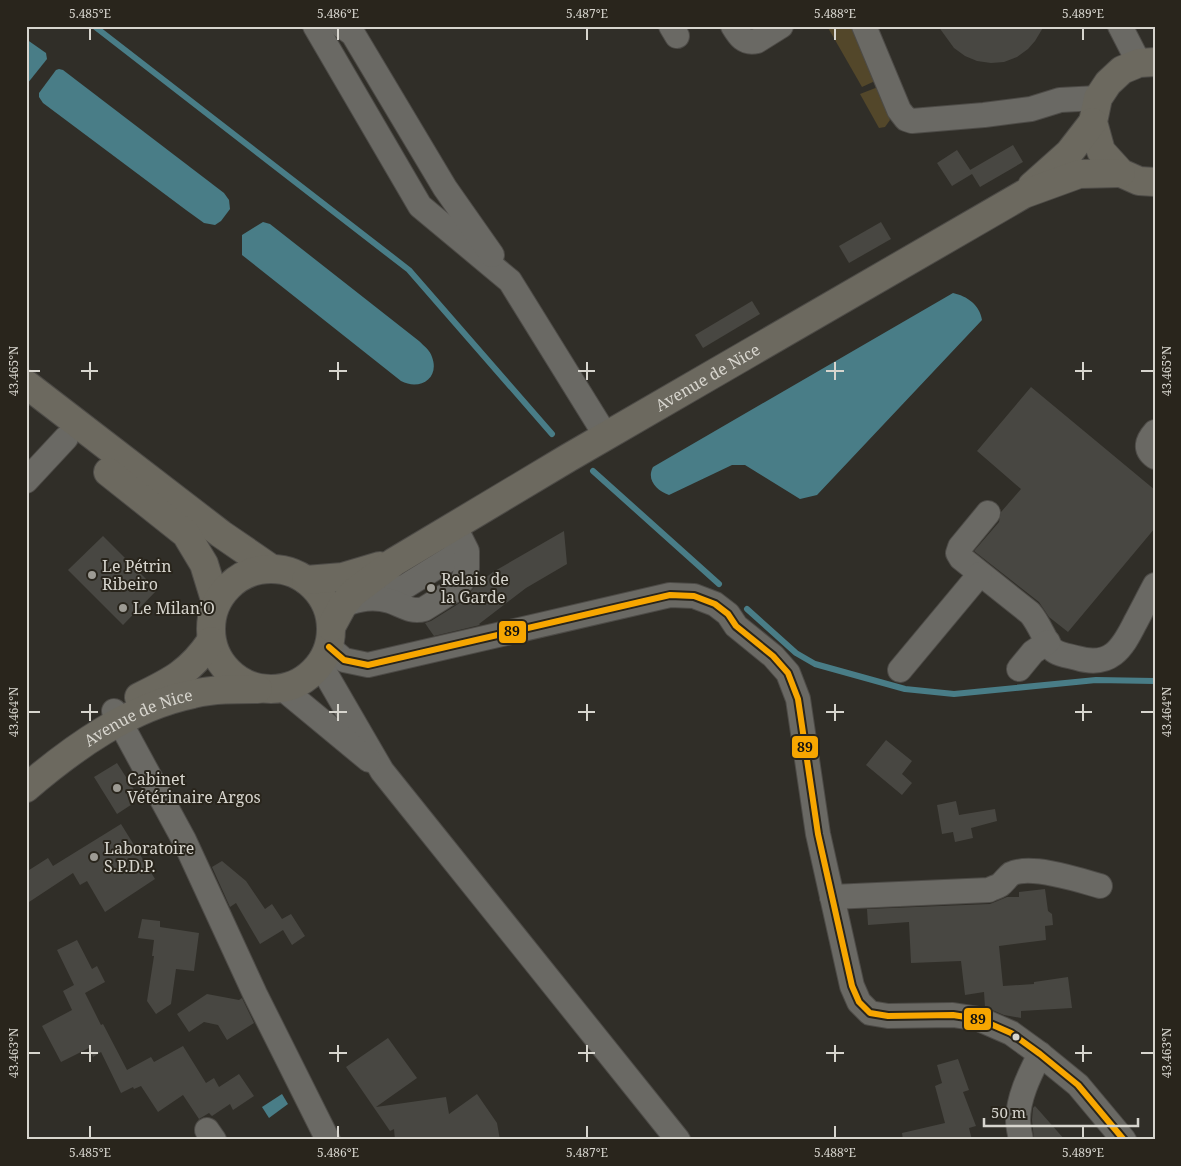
<svg xmlns="http://www.w3.org/2000/svg" width="1181" height="1166" viewBox="0 0 1181 1166" font-family="'Noto Serif',serif">
	<style>
		.green { fill: #53472a }
		.water { fill: #497d87 }
		.lines { fill: none; stroke-linecap: round; stroke-linejoin: round }
		.stream { stroke: #497d87; stroke-width: 6 }
		.building { fill: #484742 }
		.minor-casing { stroke: #4d4b47; stroke-width: 26 }
		.major-casing { stroke: #4d4b47; stroke-width: 30 }
		.minor { stroke: #6a6964; stroke-width: 24 }
		.major { stroke: #6c695f; stroke-width: 28 }
		.bus-1-casing { stroke: #29251c; stroke-width: 10 }
		.bus-1 { stroke: #f7a600; stroke-width: 6 }
		.ticks { fill: none; stroke: #d7d5ce; stroke-width: 2 }
		.poi-dot { fill: #9d9b94; stroke: #29251c; stroke-width: 2 }
		.bus-dot { fill: #d7d5ce; stroke: #29251c; stroke-width: 2 }
		.labels { text-anchor: middle; dominant-baseline: central; stroke-width: 4; stroke-linejoin: round; paint-order: stroke }
		.street-label { font-size: 16px; fill: #d7d5ce; stroke: #29251c }
		.poi-label { font-size: 16px; fill: #d7d5ce; stroke: #29251c; text-anchor: start }
		.line-badge { stroke: #29251c; stroke-width: 2 }
		.pale-badge-label { font-size: 14px; text-anchor: middle; font-weight: bold; fill: #111 }
		.neatline { fill: none; stroke: #d7d5ce; stroke-width: 2 }
		.ticks-label { font-size: 12px; text-anchor: middle; fill: #d7d5ce }
	</style>
	<rect width="100%" height="100%" fill="#302e28"/>
	<g class="green">
		<path d="M827,26H854L875,81L862,87Z"/>
		<path d="M878,87L890,120L885,127L879,128L860,94Z"/>
	</g>
	<g class="water">
		<path d="M26,39L46,53L47,59L27,84Z"/>
		<path d="M59,69L63,70L224,193L229,200L230,209L221,221L215,225L204,223L186,210L43,103L39,97V93L56,70Z"/>
		<path d="M263,222L270,224L419,341C424,346 430,350 432,357C440,378 420,391 401,381L242,255V235Z"/>
		<path d="M953,293C967,296 980,305 982,320L817,495L800,499L745,465H732L669,495C657,491 646,480 653,467Z"/>
		<path d="M282,1094L288,1104L269,1118L262,1107Z"/>
	</g>
	<g class="lines">
		<g class="stream">
			<path d="M94,26L409,270L552,434"/>
			<path d="M593,471L719,584"/>
			<path d="M747,609L796,653L815,664L905,689L954,694L1096,680L1155,681"/>
		</g>
	</g>
	<g class="building">
		<path d="M938,26H1044L1035,41L1028,49L1017,57L1004,62L991,63L977,61L965,56L954,48Z"/>
		<path d="M1013,145L1023,162L980,187L972,174L952,186L937,163L957,150L971,171L970,170Z"/>
		<path d="M881,222L891,239L849,263L839,246Z"/>
		<path d="M752,301L760,314L703,348L695,335Z"/>
		<path d="M1031,387L1155,490V528L1068,632L1049,617L1039,602L974,551L999,522L1001,512L1021,489L977,451Z"/>
		<path d="M564,531L567,564L526,588L479,624L480,625L434,636L429,629L425,623L431,621L463,601L476,585L493,572Z"/>
		<path d="M103,536L157,590L123,625L68,570Z"/>
		<path d="M886,740L912,761L902,774L912,783L902,795L866,765Z"/>
		<path d="M117,763L140,799L117,814L94,777Z"/>
		<path d="M956,801L959,815L995,809L997,821L971,828L973,838L955,842L953,832L942,834L937,805Z"/>
		<path d="M121,824L155,879L105,912L87,881L80,885L73,873L26,904V872L48,858L53,866Z"/>
		<path d="M222,861L246,881L265,909L272,904L282,919L291,914L305,936L292,945L283,930L260,944L236,903L230,907L212,867Z"/>
		<path d="M1045,889L1048,911L1052,914L1053,925L1045,926L1046,940L999,946L1003,986L1034,984V982L1068,977L1072,1008L1021,1011V1018L1004,1015L985,1007L984,992L965,995L961,961L911,963L909,922L868,925L867,909L990,904L1007,897H1019V892Z"/>
		<path d="M142,919L160,921V927L199,933L194,971L176,969L171,1004L156,1014L147,1001L154,956H152L154,940L138,938Z"/>
		<path d="M77,940L92,969L97,966L105,982L85,993L101,1025L103,1024L127,1070L151,1057L154,1062L183,1046L206,1083L214,1078L219,1087L239,1074L254,1096L233,1110L230,1104L212,1116L209,1113L199,1119L183,1095L158,1112L141,1086L134,1089L133,1087L121,1093L101,1052L93,1057L89,1048L61,1062L42,1026L72,1010L63,991L74,985L57,950Z"/>
		<path d="M207,994L239,1000L242,998L254,1023L227,1040L218,1025L204,1022L189,1032L177,1014Z"/>
		<path d="M388,1038L417,1078L376,1107L446,1097L449,1114L477,1094L497,1123L500,1140H395L394,1129L390,1131L346,1067Z"/>
		<path d="M958,1059L969,1090L963,1092L976,1126L969,1128L972,1140H903L902,1133L945,1123L935,1086L942,1083L937,1065Z"/>
		<path d="M1035,1106L1065,1140H1034L1032,1120L1033,1108Z"/>
	</g>
	<g class="lines">
		<g class="minor-casing">
			<g id="minor">
				<path d="M315,26L420,206L510,281L606,436"/>
				<path d="M342,26L353,34L445,188L492,255"/>
				<path d="M671,26L677,36"/>
				<path d="M733,26C739,36 744,44 757,41L781,26"/>
				<path d="M864,26L899,110L906,119L912,121L984,115L1031,109L1060,100L1098,98"/>
				<path d="M1120,26L1139,63"/>
				<path d="M1155,432C1147,441 1144,449 1155,457"/>
				<path d="M26,481L66,438"/>
				<path d="M988,513L960,547L958,553L961,558L1030,613C1039,623 1045,641 1052,649C1058,655 1070,656 1077,658C1110,668 1122,649 1135,623C1142,610 1148,598 1155,585"/>
				<path d="M373,598L406,586L451,558L457,551L461,540"/>
				<path d="M343,605C359,599 373,596 390,601C402,605 411,613 424,609L456,589L463,580L467,568V551L454,525"/>
				<path d="M329,647L344,660L368,665L670,595L694,596L715,604L728,614L736,626L773,656L788,673L798,699L818,834L852,986L859,1002L870,1013L888,1016L953,1015L979,1019L1011,1033L1040,1054L1078,1085L1124,1140"/>
				<path d="M320,664L382,771L678,1140"/>
				<path d="M1019,669L1033,652L1048,642"/>
				<path d="M900,670L980,574"/>
				<path d="M282,688L369,760"/>
				<path d="M114,711L184,840L255,994L328,1140"/>
				<path d="M832,897L989,890C992,888 997,887 1000,885C1004,882 1007,877 1011,874C1031,864 1079,880 1100,886"/>
				<path d="M207,1130L214,1140"/>
				<path d="M1021,1140C1020,1134 1018,1127 1018,1120C1018,1097 1030,1074 1040,1054"/>
			</g>
		</g>
		<g class="major-casing">
			<g id="major">
				<path d="M1155,62L1139,63L1122,70L1108,83L1098,98L1093,122L1101,151L1121,173L1139,181L1155,182"/>
				<path d="M1032,186L1069,153L1093,122"/>
				<path d="M26,384L221,534L272,569"/>
				<path d="M108,472L186,534L204,564L216,603"/>
				<circle cx="271" cy="629" r="60"/>
				<path d="M306,580L343,577L380,566"/>
				<path id="s1" d="M331,627L343,605L353,593L394,562L568,458L1024,194L1079,174L1121,173"/>
				<path d="M139,697C172,681 190,672 211,641"/>
				<path id="s2" d="M26,788C74,747 130,707 193,694C214,689 236,689 258,689"/>
			</g>
		</g>
		<use href="#minor" class="minor"/>
		<use href="#major" class="major"/>
		<g class="bus-1-casing">
			<path id="bus-1" d="M329,647L344,660L368,665L670,595L694,596L715,604L728,614L736,626L773,656L788,673L798,699L818,834L852,986L859,1002L870,1013L888,1016L953,1015L979,1019L1011,1033L1040,1054L1078,1085L1124,1140"/>
		</g>
		<use href="#bus-1" class="bus-1"/>
	</g>
	<path class="ticks" d="M90,28V40M338,28V40M587,28V40M835,28V40M1083,28V40M90,362V380M338,362V380M587,362V380M835,362V380M1083,362V380M28,371H40M81,371H98M329,371H347M578,371H595M826,371H844M1075,371H1092M1141,371H1154M90,704V721M338,704V721M587,704V721M835,704V721M1083,704V721M28,712H40M81,712H98M329,712H347M578,712H595M826,712H844M1075,712H1092M1141,712H1154M90,1045V1062M338,1045V1062M587,1045V1062M835,1045V1062M1083,1045V1062M28,1053H40M81,1053H98M329,1053H347M578,1053H595M826,1053H844M1075,1053H1092M1141,1053H1154M90,1126V1138M338,1126V1138M587,1126V1138M835,1126V1138M1083,1126V1138"/>
	<g class="poi-dot">
		<circle cx="92" cy="575" r="5"/>
		<circle cx="431" cy="588" r="5"/>
		<circle cx="123" cy="608" r="5"/>
		<circle cx="117" cy="788" r="5"/>
		<circle cx="94" cy="857" r="5"/>
	</g>
	<circle class="bus-dot" cx="1016" cy="1037" r="4.5"/>
	<g class="labels">
		<g class="street-label">
			<text stroke="none"><textPath href="#s1" startOffset="456">Avenue de Nice</textPath></text>
			<text stroke="none"><textPath href="#s2" startOffset="134">Avenue de Nice</textPath></text>
		</g>
		<g class="poi-label">
			<text x="102" y="566">Le Pétrin<tspan x="102" dy="18">Ribeiro</tspan></text>
			<text x="441" y="579">Relais de<tspan x="441" dy="18">la Garde</tspan></text>
			<text x="133" y="608">Le Milan'O</text>
			<text x="127" y="779">Cabinet<tspan x="127" dy="18">Vétérinaire Argos</tspan></text>
			<text x="104" y="848">Laboratoire<tspan x="104" dy="18">S.P.D.P.</tspan></text>
		</g>
	</g>
	<g class="line-badge">
		<rect x="498" y="620" width="29" height="24" rx="5" fill="#f7a600"/>
		<rect x="791" y="735" width="28" height="24" rx="5" fill="#f7a600"/>
		<rect x="963" y="1007" width="29" height="24" rx="5" fill="#f7a600"/>
	</g>
	<g class="pale-badge-label">
		<text x="512" y="636">89</text>
		<text x="805" y="752">89</text>
		<text x="978" y="1024">89</text>
	</g>
	<rect width="1181" height="1166" fill="none" stroke="#29251c" stroke-width="55"/>
	<path d="M984 1118v8h154v-8" fill="none" stroke="#d7d5ce" stroke-width="2.5"/>
	<text x="991" y="1118" font-size="15" fill="#d7d5ce" stroke="#29251c" stroke-width="4" paint-order="stroke">50 m</text>
	<rect x="28" y="28" width="1126" height="1110" class="neatline"/>
	<g class="ticks-label">
		<text x="90" y="18">5.485°E</text>
		<text x="338" y="18">5.486°E</text>
		<text x="587" y="18">5.487°E</text>
		<text x="835" y="18">5.488°E</text>
		<text x="1083" y="18">5.489°E</text>
		<text transform="translate(14 371) rotate(-90)" y="4">43.465°N</text>
		<text transform="translate(1167 371) rotate(-90)" y="4">43.465°N</text>
		<text transform="translate(14 712) rotate(-90)" y="4">43.464°N</text>
		<text transform="translate(1167 712) rotate(-90)" y="4">43.464°N</text>
		<text transform="translate(14 1053) rotate(-90)" y="4">43.463°N</text>
		<text transform="translate(1167 1053) rotate(-90)" y="4">43.463°N</text>
		<text x="90" y="1157">5.485°E</text>
		<text x="338" y="1157">5.486°E</text>
		<text x="587" y="1157">5.487°E</text>
		<text x="835" y="1157">5.488°E</text>
		<text x="1083" y="1157">5.489°E</text>
	</g>
</svg>
